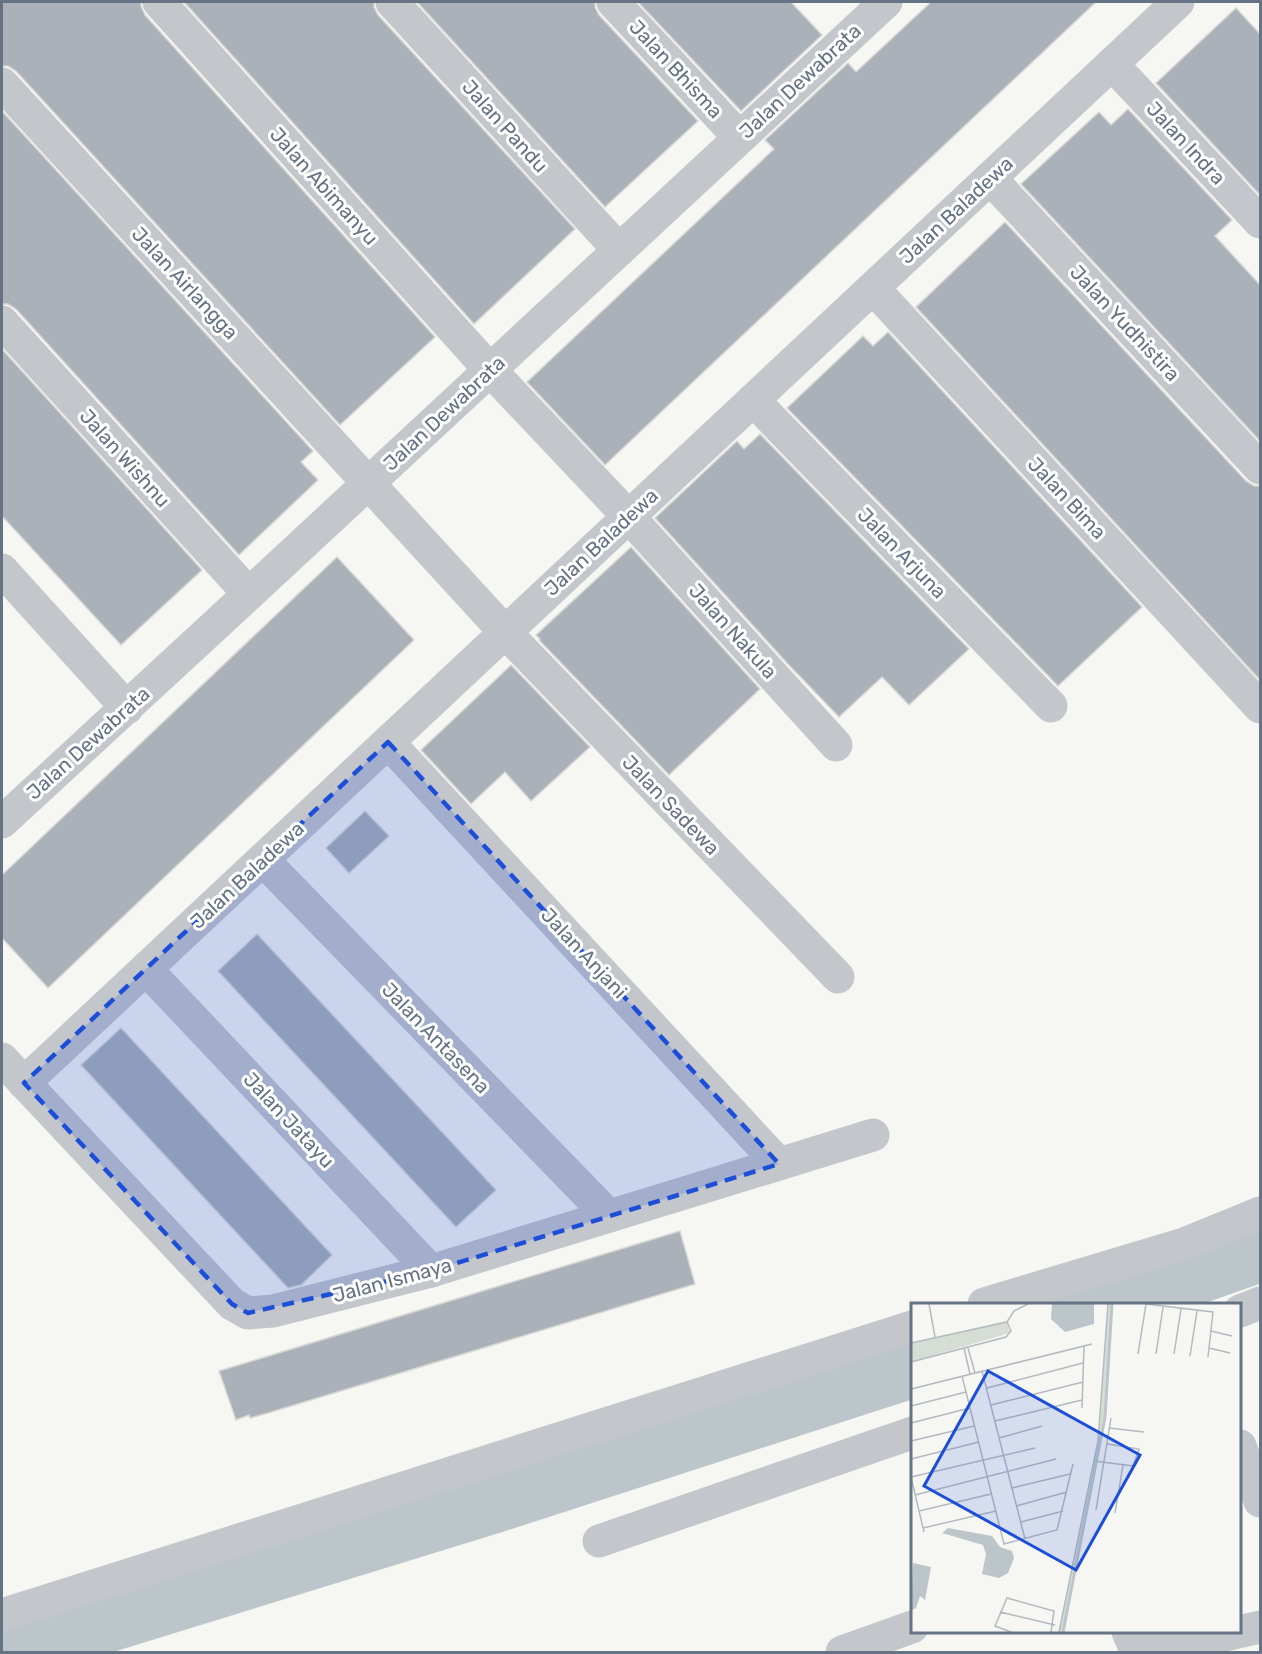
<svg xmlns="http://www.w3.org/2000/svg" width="1262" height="1654" viewBox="0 0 1262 1654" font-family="Rubik,sans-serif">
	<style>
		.grass { fill: #d6ddd4 }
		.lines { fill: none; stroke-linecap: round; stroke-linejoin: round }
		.river { stroke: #bbc5ca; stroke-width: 75 }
		.building { fill: #aab1b8; stroke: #d7d8d5; stroke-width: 1.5 }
		.street { stroke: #c3c6ca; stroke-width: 33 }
		.marked { fill: #1d4ed8; fill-opacity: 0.2; stroke: #1d4ed8; stroke-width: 4.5; stroke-dasharray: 12 8; stroke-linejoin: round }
		.labels { text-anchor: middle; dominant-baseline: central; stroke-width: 6; stroke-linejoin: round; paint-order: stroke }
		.street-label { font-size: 20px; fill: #657384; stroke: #fff }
		.inset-river { fill: none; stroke: #bbc5ca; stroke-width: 3 }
		.inset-road { fill: none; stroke: #b3bac0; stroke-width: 1.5 }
		.view { fill: #1d4ed8; fill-opacity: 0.15; stroke: #1d4ed8; stroke-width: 3 }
		.inset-edge { fill: none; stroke: #657384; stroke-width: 3 }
	</style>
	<rect width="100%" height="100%" fill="#f6f6f3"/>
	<g class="grass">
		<path d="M1260,1213V1244L1090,1304H984Z"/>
		<path d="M912,1327V1360L582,1468L2,1647V1615Z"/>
	</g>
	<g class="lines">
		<g class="river">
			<path d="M1090,1304L1260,1244"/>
			<path d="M2,1647L489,1497L912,1360"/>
		</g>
	</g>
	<g class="building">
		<path d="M2,2H141V6L145,15L435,337L340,425L16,71L8,66H2Z"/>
		<path d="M184,2H374V7L378,15L575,229L474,324Z"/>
		<path d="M417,2H595V7L599,15L698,121L605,207Z"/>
		<path d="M638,2H791L822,35L741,111Z"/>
		<path d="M931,2H1096L605,465L527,382L774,149L765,140L848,63L856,72Z"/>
		<path d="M1236,8L1260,34V195L1156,83Z"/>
		<path d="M1128,109L1232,220L1215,236L1260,285V441L1021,184L1099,112L1111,125Z"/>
		<path d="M2,111L313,451L301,462L318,480L239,555L16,309L8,304H2Z"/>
		<path d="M1005,222L1246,481L1254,486H1260V680L916,307Z"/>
		<path d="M888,332L1142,607L1058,686L787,408L863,336L873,346Z"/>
		<path d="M2,349L202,570L121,645L2,516Z"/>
		<path d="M760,434L969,649L909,705L882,677L839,717L787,663L655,518L737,441L744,449Z"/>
		<path d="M631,547L760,689L669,775L539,640L540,639L536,635Z"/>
		<path d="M337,557L414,640L48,988L2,938V875Z"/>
		<path d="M511,665L590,747L531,801L505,772L471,804L421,750Z"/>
		<path d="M365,811L389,836L349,873L326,848Z"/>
		<path d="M257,934L496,1190L456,1227L218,971Z"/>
		<path d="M121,1028L332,1255L301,1285L288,1288L81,1065Z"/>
		<path d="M680,1231L695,1284L268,1413L250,1418L249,1415L236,1420L219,1371Z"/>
	</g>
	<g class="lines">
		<g class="street">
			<path d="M159,2L490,370L629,517L836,745"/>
			<path d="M392,2L619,250"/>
			<path d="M613,2L739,137"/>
			<path d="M1112,64L1260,222"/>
			<path d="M2,84L505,632L838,977"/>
			<path d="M990,178L1260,468"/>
			<path d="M873,288L1260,707"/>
			<path d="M2,322L249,594"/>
			<path d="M753,400L1051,706"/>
			<path d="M2,570L127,708"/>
			<path d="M388,742L779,1164"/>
			<path d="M2,822L249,594L886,2"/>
			<path d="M263,860L609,1216"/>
			<path d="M146,969L431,1271"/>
			<path d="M2,1059L232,1304L248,1313L273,1311L431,1271L873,1135"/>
			<path d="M24,1083L1178,2"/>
			<path d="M984,1304L1184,1244L1260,1213"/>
			<path d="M1240,1311L1260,1303"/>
			<path d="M1240,1446L1260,1501"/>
			<path d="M599,1541L912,1433"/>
			<path d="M2,1615L912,1327"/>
			<path d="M1128,1632L1135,1648L1153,1651L1260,1627"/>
			<path d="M842,1652L912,1627"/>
		</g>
	</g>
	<path class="marked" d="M388,742L779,1164L431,1271L248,1313L232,1304L24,1083Z"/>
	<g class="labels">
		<g class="street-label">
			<text transform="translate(676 69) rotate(47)">Jalan Bhisma</text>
			<text transform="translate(800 81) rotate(-43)">Jalan Dewabrata</text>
			<text transform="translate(505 126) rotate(48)">Jalan Pandu</text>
			<text transform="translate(1186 143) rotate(47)">Jalan Indra</text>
			<text transform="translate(324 186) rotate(48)">Jalan Abimanyu</text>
			<text transform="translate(956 210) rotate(-43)">Jalan Baladewa</text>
			<text transform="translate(185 283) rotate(47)">Jalan Airlangga</text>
			<text transform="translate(1125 323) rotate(47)">Jalan Yudhistira</text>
			<text transform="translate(444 413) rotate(-43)">Jalan Dewabrata</text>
			<text transform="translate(125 458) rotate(48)">Jalan Wishnu</text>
			<text transform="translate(1067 498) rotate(47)">Jalan Bima</text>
			<text transform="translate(601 542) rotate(-43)">Jalan Baladewa</text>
			<text transform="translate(902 553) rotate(46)">Jalan Arjuna</text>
			<text transform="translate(733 631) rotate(48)">Jalan Nakula</text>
			<text transform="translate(88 743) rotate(-42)">Jalan Dewabrata</text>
			<text transform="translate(671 805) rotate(46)">Jalan Sadewa</text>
			<text transform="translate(247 875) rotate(-43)">Jalan Baladewa</text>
			<text transform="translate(584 953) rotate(47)">Jalan Anjani</text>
			<text transform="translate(436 1038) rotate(46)">Jalan Antasena</text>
			<text transform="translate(289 1120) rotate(47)">Jalan Jatayu</text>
			<text transform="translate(392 1280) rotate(-15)">Jalan Ismaya</text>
		</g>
	</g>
	<g transform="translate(911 1303)">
		<rect width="330" height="330" fill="#f6f6f3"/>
		<path d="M197,1H201L194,114L158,300L152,329H148L187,138ZM95,18L99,30L0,59V40Z" fill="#d6ddd4"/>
		<path d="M141,1H183V21L154,29L140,16ZM37,225L81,233L89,244L101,248L103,255L97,270L88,275L71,271L75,251L72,242L31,230ZM2,260L20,264L14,297L9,293L5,305L0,308Z" fill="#bbc5ca"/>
		<path class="inset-river" d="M152,329L194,114L201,1"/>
		<path class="inset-road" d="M18,1L24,34M235,1L302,9L297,54M96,19L103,8L117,1M300,28L321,33M0,40L96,19M53,45L59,71M57,45L64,70M298,45L319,50M227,51L235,1M245,51L252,4M263,51L270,6M279,53L286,8M0,59L95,34L100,28L96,19M71,68L114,236M51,73L93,241L146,227L162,161M76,85L172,60M0,86L181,41M80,102L172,79M0,103L55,89M171,105L173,43M84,118L171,97M0,120L59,105M198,125L233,129M88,135L131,123M0,138L63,123M0,156L68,139M183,158L222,163L228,146L196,141M0,174L124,145M0,174L13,229M101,185L159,171M4,192L145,156M105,203L156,189M185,207L200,115M8,208L80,191M204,210L212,162M110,219L152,208M12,225L85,208M89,309L144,322M100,329L84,323L96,295L143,308L140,329M148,329L187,138L197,1"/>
		<path class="view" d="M77,68L229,152L165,267L13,183Z"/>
		<rect width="330" height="330" class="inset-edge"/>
	</g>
	<rect width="1262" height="1654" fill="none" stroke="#657384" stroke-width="6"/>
</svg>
